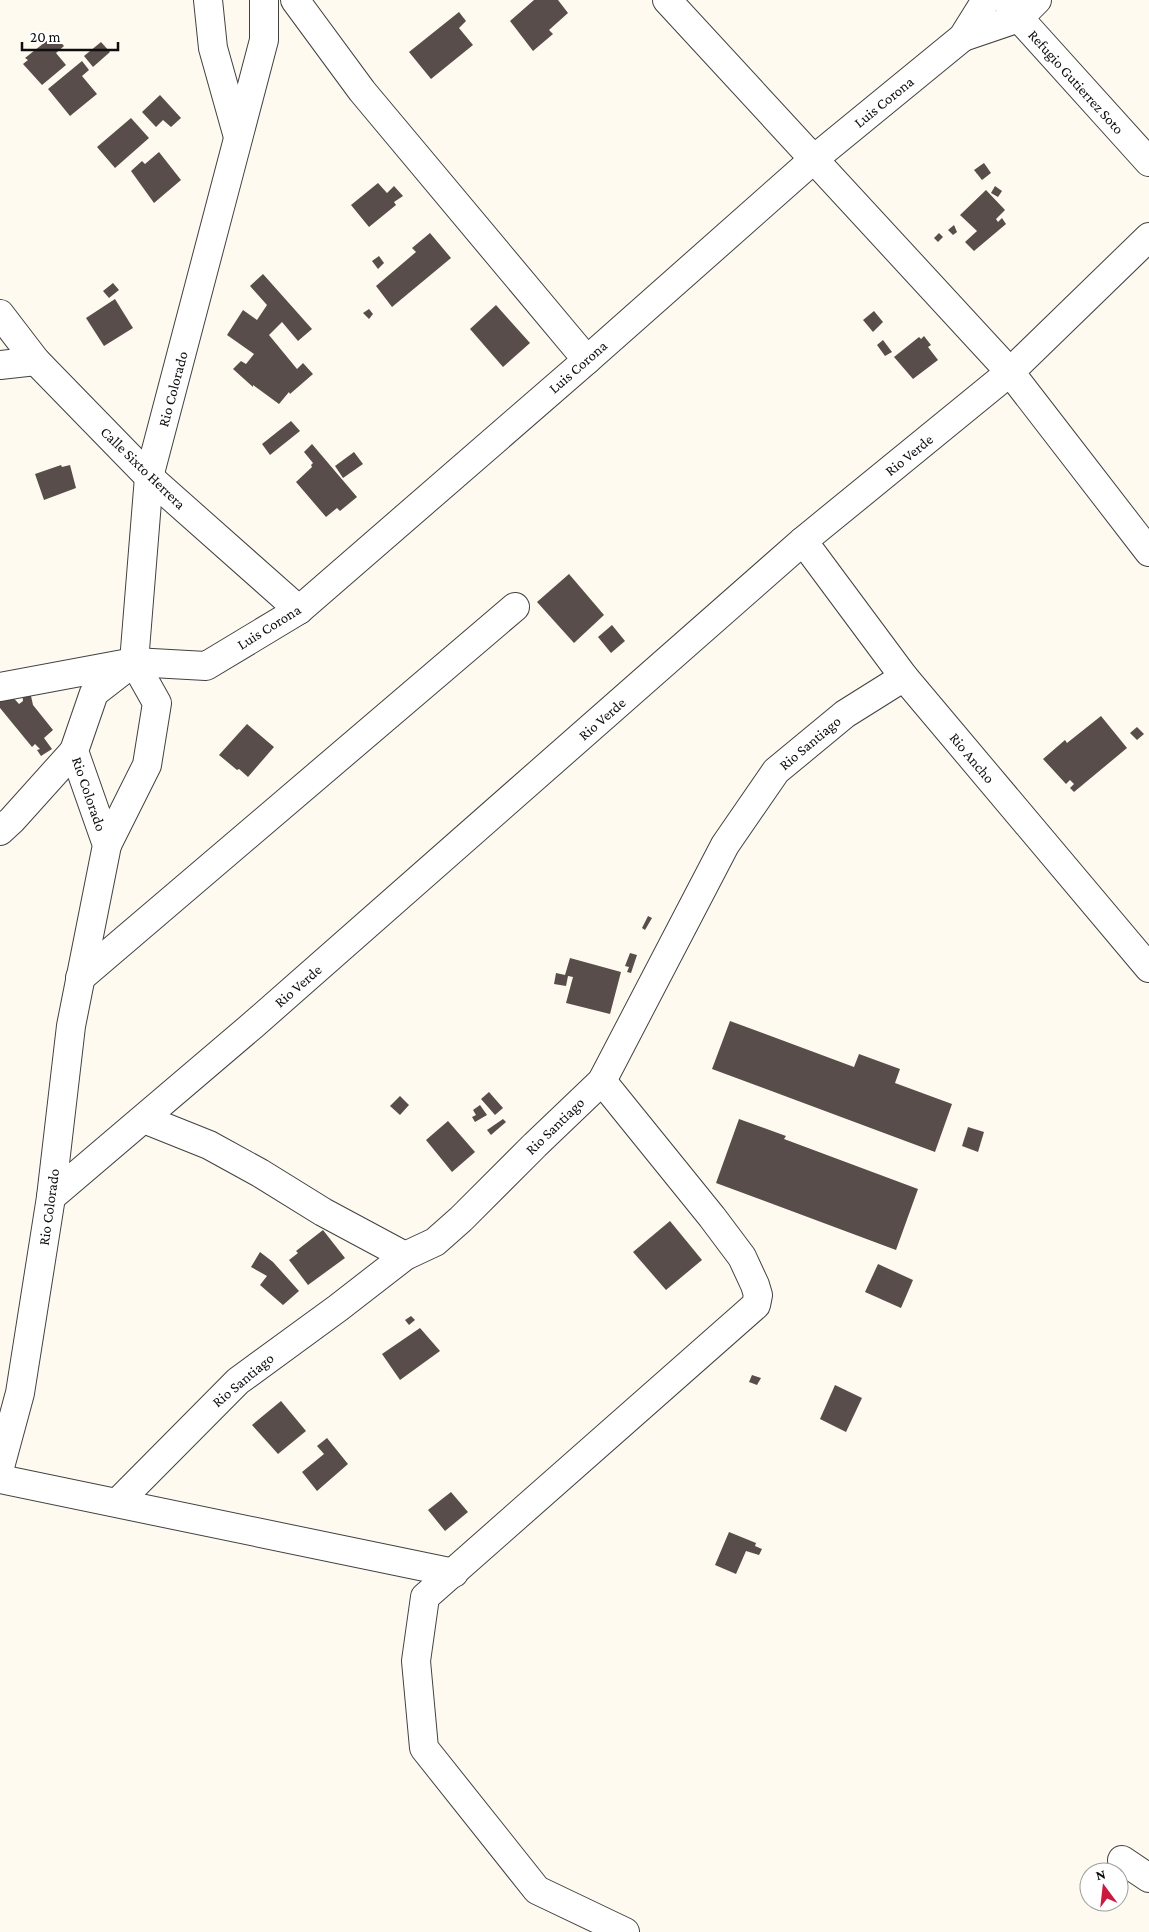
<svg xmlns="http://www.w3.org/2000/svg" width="1149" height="1932" viewBox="0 0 1149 1932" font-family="'Crimson Pro',serif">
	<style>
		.building { fill: #584d4a }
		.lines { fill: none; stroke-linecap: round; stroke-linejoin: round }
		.minor-casing { stroke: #414141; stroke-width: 30 }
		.minor { stroke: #fff; stroke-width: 28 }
		.labels { text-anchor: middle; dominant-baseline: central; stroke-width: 5; stroke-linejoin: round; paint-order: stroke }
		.street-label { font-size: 15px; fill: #0e0e0e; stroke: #fff }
	</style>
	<rect width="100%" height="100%" fill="#fffaf0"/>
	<g class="building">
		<path d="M534,0H558L568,13L549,30L553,34L533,51L510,21Z"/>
		<path d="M459,12L466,21L459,28L473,45L431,79L409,52Z"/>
		<path d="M54,35L64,46L56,53L66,65L42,85L23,64L28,60L25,58Z"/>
		<path d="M101,42L110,52L93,67L84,56Z"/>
		<path d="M82,61L89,70L82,76L97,94L70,116L48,89Z"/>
		<path d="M160,95L181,118L171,127L163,120L156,127L142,112Z"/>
		<path d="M131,118L149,138L115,168L97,147Z"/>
		<path d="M159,152L181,180L154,203L131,171L142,161L145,164Z"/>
		<path d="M984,163L991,173L982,180L974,170Z"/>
		<path d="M378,183L387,193L394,186L403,196L394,202L396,205L369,227L351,205Z"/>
		<path d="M995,186L1002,191L998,197L991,193Z"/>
		<path d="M986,190L1005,210L996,219L998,222L1002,218L1006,224L974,251L965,242L977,231L960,215Z"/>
		<path d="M954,225L957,232L953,235L948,230Z"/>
		<path d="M430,233L451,258L392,307L376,286L416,252L412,248Z"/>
		<path d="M939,233L943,237L938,242L934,238Z"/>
		<path d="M379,256L384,263L378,269L372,261Z"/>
		<path d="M263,274L312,329L298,341L282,322L269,335L297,369L303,363L313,374L290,394L289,392L279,404L253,385V387L233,369L241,361L246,364L254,354L227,335L243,310L257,320L267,305L250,286Z"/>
		<path d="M113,283L119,290L109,298L103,291Z"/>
		<path d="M115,299L133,328L104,346L86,318Z"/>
		<path d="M496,305L530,343L503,367L470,329Z"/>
		<path d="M369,309L373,314L369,319L363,313Z"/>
		<path d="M874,311L883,322L873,332L863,320Z"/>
		<path d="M924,336L931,345L928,347L938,360L913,379L894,357L919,337L921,339Z"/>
		<path d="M883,340L892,352L885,356L877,345Z"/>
		<path d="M291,421L300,431L270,455L262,444Z"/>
		<path d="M312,444L357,497L340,511L337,508L326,517L296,482L312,467L311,465L313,463L304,452Z"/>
		<path d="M354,452L363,464L343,478L335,466Z"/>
		<path d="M61,465L62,467L70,465L76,488L44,500L35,474Z"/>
		<path d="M569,574L604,615L574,643L537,602Z"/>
		<path d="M612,625L625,641L611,653L598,637Z"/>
		<path d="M22,691H27L31,696L33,705L53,730L44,738L52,749L41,756L37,750L40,749L35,744L32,747L0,708V696L10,694L19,704L23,701Z"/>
		<path d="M1101,716L1127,748L1074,792L1070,788L1074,784L1070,780L1066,784L1043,759L1065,740L1067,743Z"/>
		<path d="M247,724L274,747L248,777L239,769L237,770L219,755Z"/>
		<path d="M1137,727L1144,734L1137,740L1130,733Z"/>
		<path d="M648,916L652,918L645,930L642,928Z"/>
		<path d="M630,953L637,955L631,973L627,972L629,967L625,966Z"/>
		<path d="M570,958L621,972L610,1014L566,1003L573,977L568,976L566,986L554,984L556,973L565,975Z"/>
		<path d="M730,1021L854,1067L859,1054L900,1069L895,1083L952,1104L935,1152L712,1069Z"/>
		<path d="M489,1092L503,1108L495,1115L481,1099Z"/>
		<path d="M400,1096L409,1105L400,1115L390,1106Z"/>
		<path d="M480,1105L487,1115L475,1122L472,1117L476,1115L473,1110Z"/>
		<path d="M503,1119L506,1122L491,1135L487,1130Z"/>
		<path d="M739,1119L786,1136L784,1139L918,1189L896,1250L716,1183Z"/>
		<path d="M448,1121L475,1152L452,1172L426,1140Z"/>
		<path d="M968,1127L984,1132L978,1152L962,1146Z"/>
		<path d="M670,1221L702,1260L666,1290L633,1252Z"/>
		<path d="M323,1230L345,1258L308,1285L289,1260L298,1253L296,1251Z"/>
		<path d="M260,1252L273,1262L299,1291L283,1305L260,1285L267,1276L251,1267Z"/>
		<path d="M878,1264L913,1280L901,1308L865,1292Z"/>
		<path d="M411,1316L415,1320L409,1325L405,1320Z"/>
		<path d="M420,1328L440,1351L400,1380L382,1354Z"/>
		<path d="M752,1375L761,1378L757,1385L749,1382Z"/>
		<path d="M835,1385L862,1398L846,1432L820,1419Z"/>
		<path d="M281,1401L306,1431L278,1454L252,1425Z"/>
		<path d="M327,1438L348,1464L317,1491L302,1472L324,1454L317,1446Z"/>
		<path d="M451,1492L468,1512L445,1531L428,1510Z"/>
		<path d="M729,1532L756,1543L755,1546L762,1549L759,1555L746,1551L736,1574L715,1565Z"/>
	</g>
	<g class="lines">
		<g class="minor-casing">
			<g id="minor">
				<path d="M208,0L213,48L238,137"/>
				<path d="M295,0L362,91L587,360"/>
				<path d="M667,0L1010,372L1149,552"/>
				<path d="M1006,0L1019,18L1149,162"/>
				<path d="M963,37L1019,18L1037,0"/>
				<path d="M0,314L36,361L149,477L299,610"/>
				<path d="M0,365L36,361"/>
				<path d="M803,541L904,677L1149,968"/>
				<path d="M0,687L134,662L206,666L299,610L587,360L814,159L963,37L986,0"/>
				<path d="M0,831L12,820L74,751"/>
				<path d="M107,845L147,765L157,703L134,662"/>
				<path d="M80,978L515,607"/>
				<path d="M602,1081L712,1217L742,1257L755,1285L758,1295L756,1305L425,1597L416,1661L424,1748L537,1890L625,1932"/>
				<path d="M144,1119L209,1145L260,1173L323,1212L405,1256"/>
				<path d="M51,1197L253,1025L803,541L1010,372L1149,237"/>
				<path d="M0,1467L20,1393L51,1197L71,1026L107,845L74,751L94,693L134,662L149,477L264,40V0"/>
				<path d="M0,1479L454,1573"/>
				<path d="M118,1502L238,1381L338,1308L405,1256L435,1242L461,1219L535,1145L602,1081L725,845L776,771L845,714L904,677"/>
				<path d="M1122,1860L1149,1878"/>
			</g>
		</g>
		<use href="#minor" class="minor"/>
	</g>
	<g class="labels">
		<g class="street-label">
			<text transform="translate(1076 82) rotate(48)">Refugio Gutierrez Soto</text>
			<text transform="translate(884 102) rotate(-39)">Luis Corona</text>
			<text transform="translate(578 367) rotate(-41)">Luis Corona</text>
			<text transform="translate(173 389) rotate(-75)">Rio Colorado</text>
			<text transform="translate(909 455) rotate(-39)">Rio Verde</text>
			<text transform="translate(143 468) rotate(44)">Calle Sixto Herrera</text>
			<text transform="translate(269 627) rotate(-32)">Luis Corona</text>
			<text transform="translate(602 719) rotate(-41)">Rio Verde</text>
			<text transform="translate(810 743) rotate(-40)">Rio Santiago</text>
			<text transform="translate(972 758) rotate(50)">Rio Ancho</text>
			<text transform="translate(89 794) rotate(71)">Rio Colorado</text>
			<text transform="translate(298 986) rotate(-41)">Rio Verde</text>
			<text transform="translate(555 1126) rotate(-44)">Rio Santiago</text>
			<text transform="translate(49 1207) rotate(-82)">Rio Colorado</text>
			<text transform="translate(243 1380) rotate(-40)">Rio Santiago</text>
		</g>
	</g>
	<g transform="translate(1104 1887) rotate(345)"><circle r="24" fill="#ffffff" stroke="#9f9f9f"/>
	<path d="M0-4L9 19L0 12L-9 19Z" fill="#ca1a3e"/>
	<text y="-8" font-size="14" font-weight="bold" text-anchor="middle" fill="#0e0e0e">N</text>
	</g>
	<path d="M22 42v8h96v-8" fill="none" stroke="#0e0e0e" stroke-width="2.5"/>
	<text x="30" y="42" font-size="15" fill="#0e0e0e" stroke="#ffffff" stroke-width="4" paint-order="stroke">20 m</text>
</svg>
